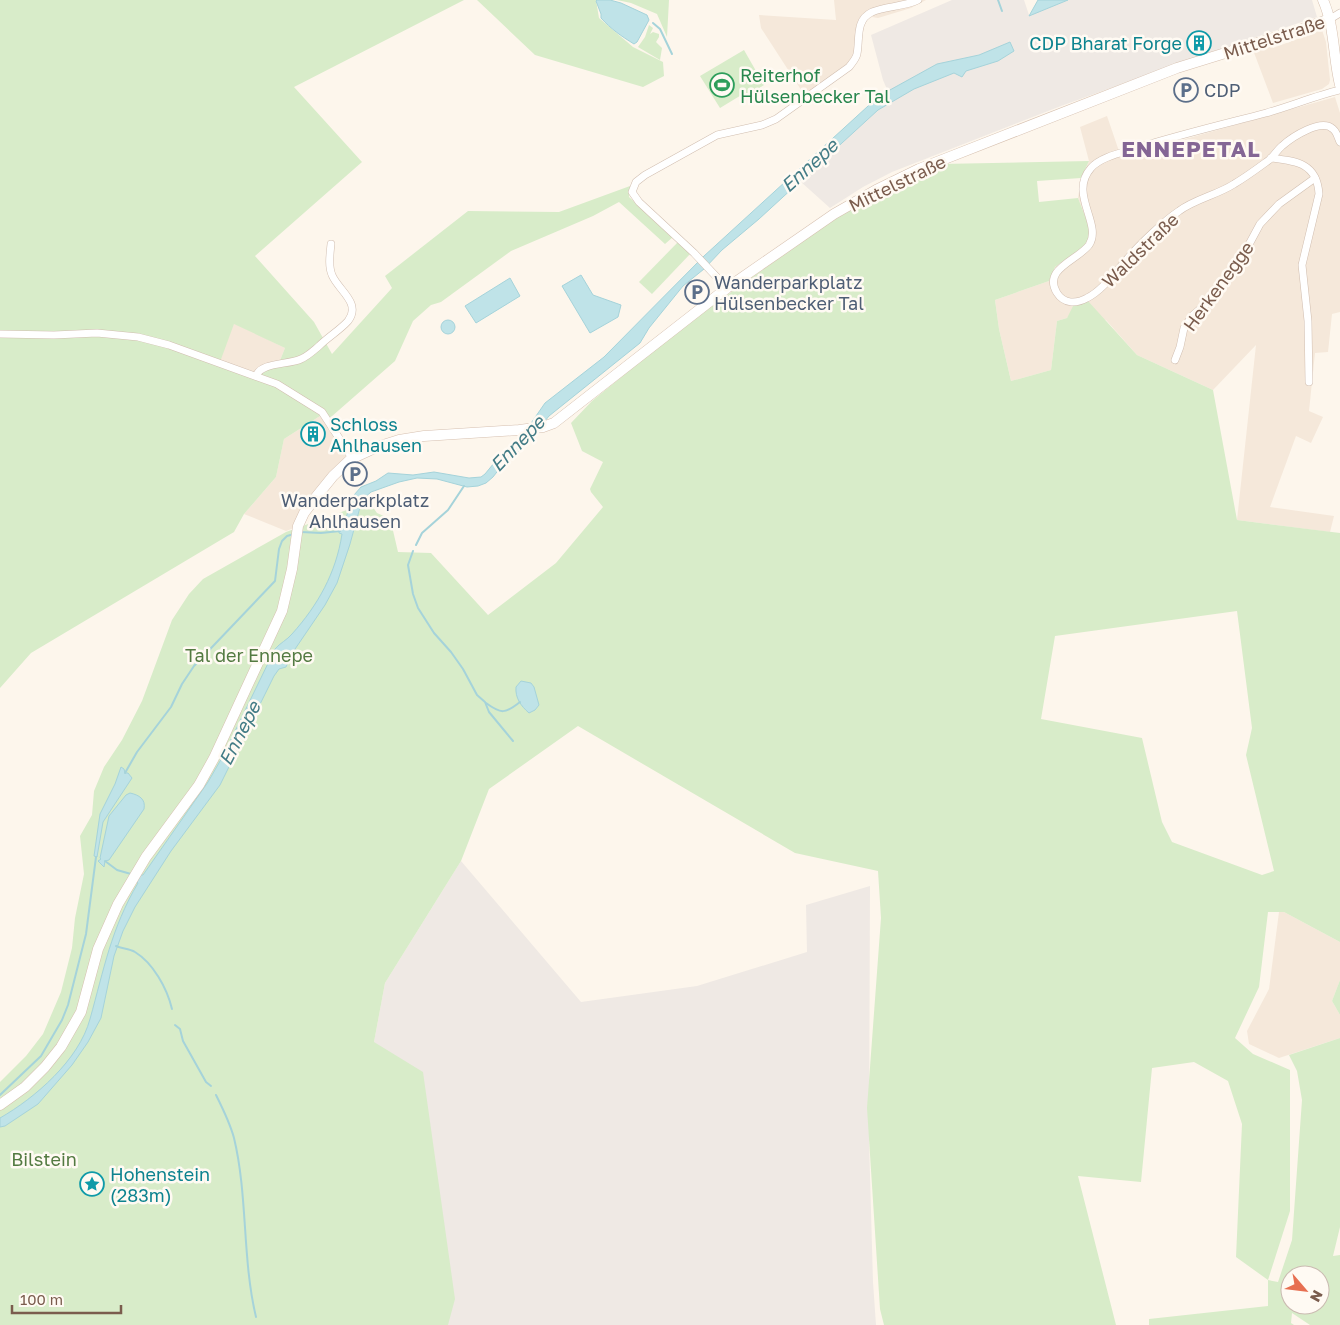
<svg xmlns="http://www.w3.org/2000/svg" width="1340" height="1325" viewBox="0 0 1340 1325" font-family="'Golos Text',sans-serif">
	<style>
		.residential { fill: #f5e8da }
		.industrial { fill: #efe9e4 }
		.green { fill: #d8ecc9; fill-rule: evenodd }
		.water { fill: #bfe3e8; stroke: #a5d3da }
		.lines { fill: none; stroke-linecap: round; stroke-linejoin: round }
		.stream { stroke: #a5d3da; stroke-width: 2 }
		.street-casing { stroke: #d1beb0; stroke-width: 8 }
		.secondary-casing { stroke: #d6c0b0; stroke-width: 11 }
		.street { stroke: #fff; stroke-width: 7 }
		.secondary { stroke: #fff; stroke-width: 10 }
		.labels { text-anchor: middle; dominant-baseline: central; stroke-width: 5; stroke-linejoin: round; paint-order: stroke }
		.street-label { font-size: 18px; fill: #7a5c4d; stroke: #fffaf3 }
		.culture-label { font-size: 18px; fill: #0d838f; stroke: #fffaf3; text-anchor: start }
		.leisure-label { font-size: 18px; fill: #27864d; stroke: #fffaf3; text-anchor: start }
		.service-label { font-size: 18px; fill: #4e5e75; stroke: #fffaf3; text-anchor: start }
		.park-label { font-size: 18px; fill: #537a41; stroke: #fffaf3 }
		.water-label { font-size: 19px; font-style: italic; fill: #437c86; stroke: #fffaf3 }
		.district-label { font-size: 22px; font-weight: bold; letter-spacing: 1px; fill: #846695; stroke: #fffaf3 }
	</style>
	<rect width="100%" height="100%" fill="#fdf6ec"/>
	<g class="residential">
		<path d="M834,0H926L911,8L878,18L872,17L867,20L863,28L861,50L854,54L851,61L805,96L761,28L759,15L836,20Z"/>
		<path d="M1322,30L1326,42L1330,80L1329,84L1322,89L1273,103L1253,50L1272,46L1273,48Z"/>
		<path d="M1335,97L1340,113V312L1332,314L1328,352L1315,353L1309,411L1323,417L1311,443L1296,436L1270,507L1334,516L1330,532L1237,520L1256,345L1213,390L1137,355L1106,320L1071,312L1067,318L1057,321L1051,370L1011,381L999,329L995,300L1049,281L1055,267L1083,247L1089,226L1078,198L1081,179L1089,161L1080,127L1107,116L1121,157Z"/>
		<path d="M234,323L285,348L279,363L253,373L219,362Z"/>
		<path d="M320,416L346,457L325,482L294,528L286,531L244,514L276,477L284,439Z"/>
		<path d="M1279,912H1284L1340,942V980L1332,1001L1340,1015V1038L1279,1058L1249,1044L1247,1031L1269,989Z"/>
	</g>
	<g class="industrial">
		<path d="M952,0H1024L1029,15L1068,0H1312L1317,17L1199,56L1061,106L892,172L863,187L830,208L801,182L807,175L878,110L892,101L883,80L871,35Z"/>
		<path d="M461,861L581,1002L697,986L807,952L806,905L870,886L869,1140L873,1282L876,1325H447L374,1042L385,983Z"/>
	</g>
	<g class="green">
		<path d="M0,0H464L294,87L362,162L255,256L314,322L332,354L392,288L385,276L468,211L559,212L630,186L629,197L673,237L665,244L619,202L593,216L511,251L441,302L431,305L413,321L395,361L331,417L320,416L284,439L276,477L244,514L234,532L31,653L0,688ZM234,324L285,348L279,363L253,373L220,362Z"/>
		<path d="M477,0H596L599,18L633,47L663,62L664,76L643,87L535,55Z"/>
		<path d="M617,0H669L667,37L657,14L631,3Z"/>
		<path d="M649,25L653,28L650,34L653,32L659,34V37L656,42L662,48L660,60L638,47L645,37Z"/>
		<path d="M744,50L764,85L745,97L743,94L720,108L700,76Z"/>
		<path d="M1089,161L1081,178L1037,181L1039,202L1078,198L1089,226L1090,237L1083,247L1055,267L1049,281L995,300L999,329L1011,381L1051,370L1057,321L1067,318L1073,306L1088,301L1137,355L1213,390L1237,520L1340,533V942L1284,912H1268L1259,987L1235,1038L1253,1054L1290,1070V1211L1268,1280L1278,1282L1292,1240L1302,1100L1297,1071L1289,1055L1340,1038V1227L1333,1256L1340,1255V1325H1310L1292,1313L1291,1323L1294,1325H1149V1319L1268,1306V1280L1236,1257L1242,1124L1228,1081L1194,1062L1152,1068L1141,1182L1078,1176L1116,1325H884L880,1309L867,1108L881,918L878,871L795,853L578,726L489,789L461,861L385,983L374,1042L423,1072L455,1299L448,1325H0V1082L26,1056L43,1034L61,992L72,948L75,918L84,874L80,836L92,815L94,791L104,767L122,740L142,701L172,620L189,594L203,579L286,532L366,503L372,506L377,513L386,517L391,522L398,552L431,553L488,615L556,563L603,507L591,492L590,489L603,462L582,451L571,423L592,401L685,325L837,217L892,186L941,164ZM1237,611L1252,728L1246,755L1274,871L1262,875L1172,842L1162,822L1142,738L1041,719L1055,636ZM1290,1275H1320V1305H1290Z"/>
		<path d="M679,241L691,253L652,294L639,282Z"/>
		<path d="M1340,980V1015L1332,1001Z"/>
	</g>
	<g class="water">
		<path d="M597,0H610L621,3L647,15L649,20L637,42L634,44C621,36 611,29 601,18V14L596,1Z"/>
		<path d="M1038,0H1068L1029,16Z"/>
		<path d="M1010,42L1014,51L998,61L966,71L962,77L954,73L914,89L878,110L759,219L722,250L704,269L683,286L649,328L640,343L549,416L522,449L507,459L493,477L486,483L478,486L467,487L437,479L417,478L399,482L371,492L362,500L350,544L337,583L325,605L291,655L286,667L279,669L274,676L220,785L171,851L135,907L123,931L114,956L101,1018L88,1042L72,1065L38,1104L5,1126L0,1127V1118C35,1098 79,1060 90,1019C104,969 111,929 138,883L136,881L139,875H143L208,782L223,756L275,649C280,643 287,640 292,634C318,605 336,573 342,534L339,533V529L343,526L354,495L361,487L376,481L388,473L413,475L434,472L469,478L481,477L485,474L503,452L518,442L545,403L604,357L704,256L879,96L937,64L979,55Z"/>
		<path d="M581,275L593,295L621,305L618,317L590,333L562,286Z"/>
		<path d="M510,278L520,296L476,323L465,306Z"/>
		<circle cx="448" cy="327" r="7"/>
		<path d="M521,681L531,683L534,687L539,705L535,710L529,713C521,706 515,698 516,687Z"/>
		<path d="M121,767L124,769L125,773H128L132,778L103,822L97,857L94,856L100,814L115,784Z"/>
		<path d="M130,793C139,795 146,799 144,809L109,860L105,861L104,867L98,861L101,859L100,858L109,816L126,795Z"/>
	</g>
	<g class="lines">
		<g class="stream">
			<path d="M998,0L1002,11"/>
			<path d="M653,23L660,29L672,54"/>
			<path d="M301,532L321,533L340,531"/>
			<path d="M416,545L422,533L448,510L464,486"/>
			<path d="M413,551L408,565L413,594L418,608L434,633L451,652L463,669L477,695L485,702L489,712L513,741"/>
			<path d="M486,703C501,714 505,714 520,702"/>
			<path d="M125,773L137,752L171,707L182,684L194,666L275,581L279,549L282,541L287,536L294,534"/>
			<path d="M105,861L117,870L131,874"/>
			<path d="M116,946C122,949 129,948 135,952C153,963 167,988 172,1009"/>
			<path d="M175,1025L180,1029L183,1041L206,1082L211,1086"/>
			<path d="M0,1095L41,1056L62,1020L68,1005L86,934L96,857"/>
			<path d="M216,1095C223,1109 230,1123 234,1138C248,1196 242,1259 256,1317"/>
		</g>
		<g class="street-casing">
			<g id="street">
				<path d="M1330,19L1340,13"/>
				<path d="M1340,90C1315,96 1291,106 1266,113C1224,124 1182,134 1140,147C1126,152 1101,156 1091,168C1068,194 1103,224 1089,245C1078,260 1042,269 1057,293C1064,304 1076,304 1087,298C1103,290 1116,271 1128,258C1140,244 1164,221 1179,211C1195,199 1217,195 1234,184C1246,177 1258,168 1269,160C1274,156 1277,150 1282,146C1292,137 1321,118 1333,129C1337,132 1338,138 1340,142"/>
				<path d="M1271,158C1296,161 1317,163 1319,194L1302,265L1308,321L1309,382"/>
				<path d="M727,288L694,253L639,202L632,192L636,182L645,175L717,135L762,125L776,119L849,67C852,63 856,59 857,54C860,39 855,20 872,12C886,6 903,7 918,0"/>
				<path d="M0,334L54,335L97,333L138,337L169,345L277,384L322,412L352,458"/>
				<path d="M1175,360L1180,347L1184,328L1192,316L1213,298L1246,250L1260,224L1279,204L1315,178"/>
				<path d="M256,376C261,362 288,365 301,359C308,356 313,351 319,346C328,337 340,330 348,321C362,303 338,290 332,275C328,266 330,254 331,244"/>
			</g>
		</g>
		<g class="secondary-casing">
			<g id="secondary">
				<path d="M1323,0C1335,27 1333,57 1340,85"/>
				<path d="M0,1105L25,1087L45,1067L61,1047L81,1012L98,949L118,904L146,857L199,785L214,758L282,611L292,569L298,526L304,513L316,497L333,476L351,459L377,447L399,440L424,436L519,430L543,427L554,423L727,288L834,214L876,190L919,169L1177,68L1299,30L1330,19"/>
			</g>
		</g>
		<use href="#street" class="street"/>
		<use href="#secondary" class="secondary"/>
	</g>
	<defs>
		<g id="building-ring" transform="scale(1.25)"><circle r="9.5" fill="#fffaf3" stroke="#0f9aa8" stroke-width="1.5"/><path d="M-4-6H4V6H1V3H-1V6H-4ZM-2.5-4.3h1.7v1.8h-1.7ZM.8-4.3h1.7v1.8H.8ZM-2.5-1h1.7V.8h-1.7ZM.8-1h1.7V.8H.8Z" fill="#0f9aa8"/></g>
		<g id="stadium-ring" transform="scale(1.25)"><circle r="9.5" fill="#fffaf3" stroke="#2e9e5b" stroke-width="1.5"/><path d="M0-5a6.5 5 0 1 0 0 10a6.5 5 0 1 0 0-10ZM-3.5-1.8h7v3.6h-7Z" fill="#2e9e5b"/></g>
		<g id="parking-ring" transform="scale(1.25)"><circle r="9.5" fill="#fffaf3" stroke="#5c6f8a" stroke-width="1.5"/><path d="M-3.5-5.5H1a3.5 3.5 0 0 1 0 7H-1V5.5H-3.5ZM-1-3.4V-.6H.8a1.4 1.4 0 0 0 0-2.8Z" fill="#5c6f8a"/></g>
		<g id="sight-ring" transform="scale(1.25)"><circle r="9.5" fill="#fffaf3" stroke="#0f9aa8" stroke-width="1.5"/><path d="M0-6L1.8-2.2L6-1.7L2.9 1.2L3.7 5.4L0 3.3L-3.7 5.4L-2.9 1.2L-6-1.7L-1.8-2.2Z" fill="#0f9aa8"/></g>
	</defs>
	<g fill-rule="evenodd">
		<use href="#building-ring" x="1199" y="43"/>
		<use href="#stadium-ring" x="722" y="85"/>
		<use href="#parking-ring" x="1186" y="90"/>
		<use href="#parking-ring" x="697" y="292"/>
		<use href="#building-ring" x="313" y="434"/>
		<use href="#parking-ring" x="355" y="474"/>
		<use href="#sight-ring" x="92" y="1184"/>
	</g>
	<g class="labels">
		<g class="street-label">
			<text transform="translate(1274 37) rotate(-18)">Mittelstraße</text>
			<text transform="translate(897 183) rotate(-26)">Mittelstraße</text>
			<text transform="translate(1140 250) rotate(-44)">Waldstraße</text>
			<text transform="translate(1218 286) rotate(-54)">Herkenegge</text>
		</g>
		<g class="culture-label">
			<text x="1182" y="43" text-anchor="end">CDP Bharat Forge</text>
			<text x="330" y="424">Schloss<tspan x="330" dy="21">Ahlhausen</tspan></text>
			<text x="110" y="1174">Hohenstein<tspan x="110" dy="21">(283m)</tspan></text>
		</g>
		<g class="leisure-label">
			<text x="740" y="75">Reiterhof<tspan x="740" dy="21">Hülsenbecker Tal</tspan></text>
		</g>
		<g class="service-label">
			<text x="1204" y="90">CDP</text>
			<text x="714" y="282">Wanderparkplatz<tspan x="714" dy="21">Hülsenbecker Tal</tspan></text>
			<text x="355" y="500" text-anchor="middle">Wanderparkplatz<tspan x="355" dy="21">Ahlhausen</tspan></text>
		</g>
		<g class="park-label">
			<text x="249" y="655">Tal der Ennepe</text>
			<text x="44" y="1159">Bilstein</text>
		</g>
		<g class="water-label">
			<text transform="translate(809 165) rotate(-42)">Ennepe</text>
			<text transform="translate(517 443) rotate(-46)">Ennepe</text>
			<text transform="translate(239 733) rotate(-63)">Ennepe</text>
		</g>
		<g class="district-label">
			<text x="1191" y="148">ENNEPETAL</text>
		</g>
	</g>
	<g transform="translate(1305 1290) rotate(118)"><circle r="24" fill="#fffaf3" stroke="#cabbb1"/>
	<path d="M0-4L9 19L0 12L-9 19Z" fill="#e76f51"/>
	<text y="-8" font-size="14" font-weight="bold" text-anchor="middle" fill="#7a5c4d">N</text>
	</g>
	<path d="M12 1305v8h109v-8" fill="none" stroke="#7a5c4d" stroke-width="2.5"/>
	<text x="20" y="1305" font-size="15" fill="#7a5c4d" stroke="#fffaf3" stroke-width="4" paint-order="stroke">100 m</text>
</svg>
